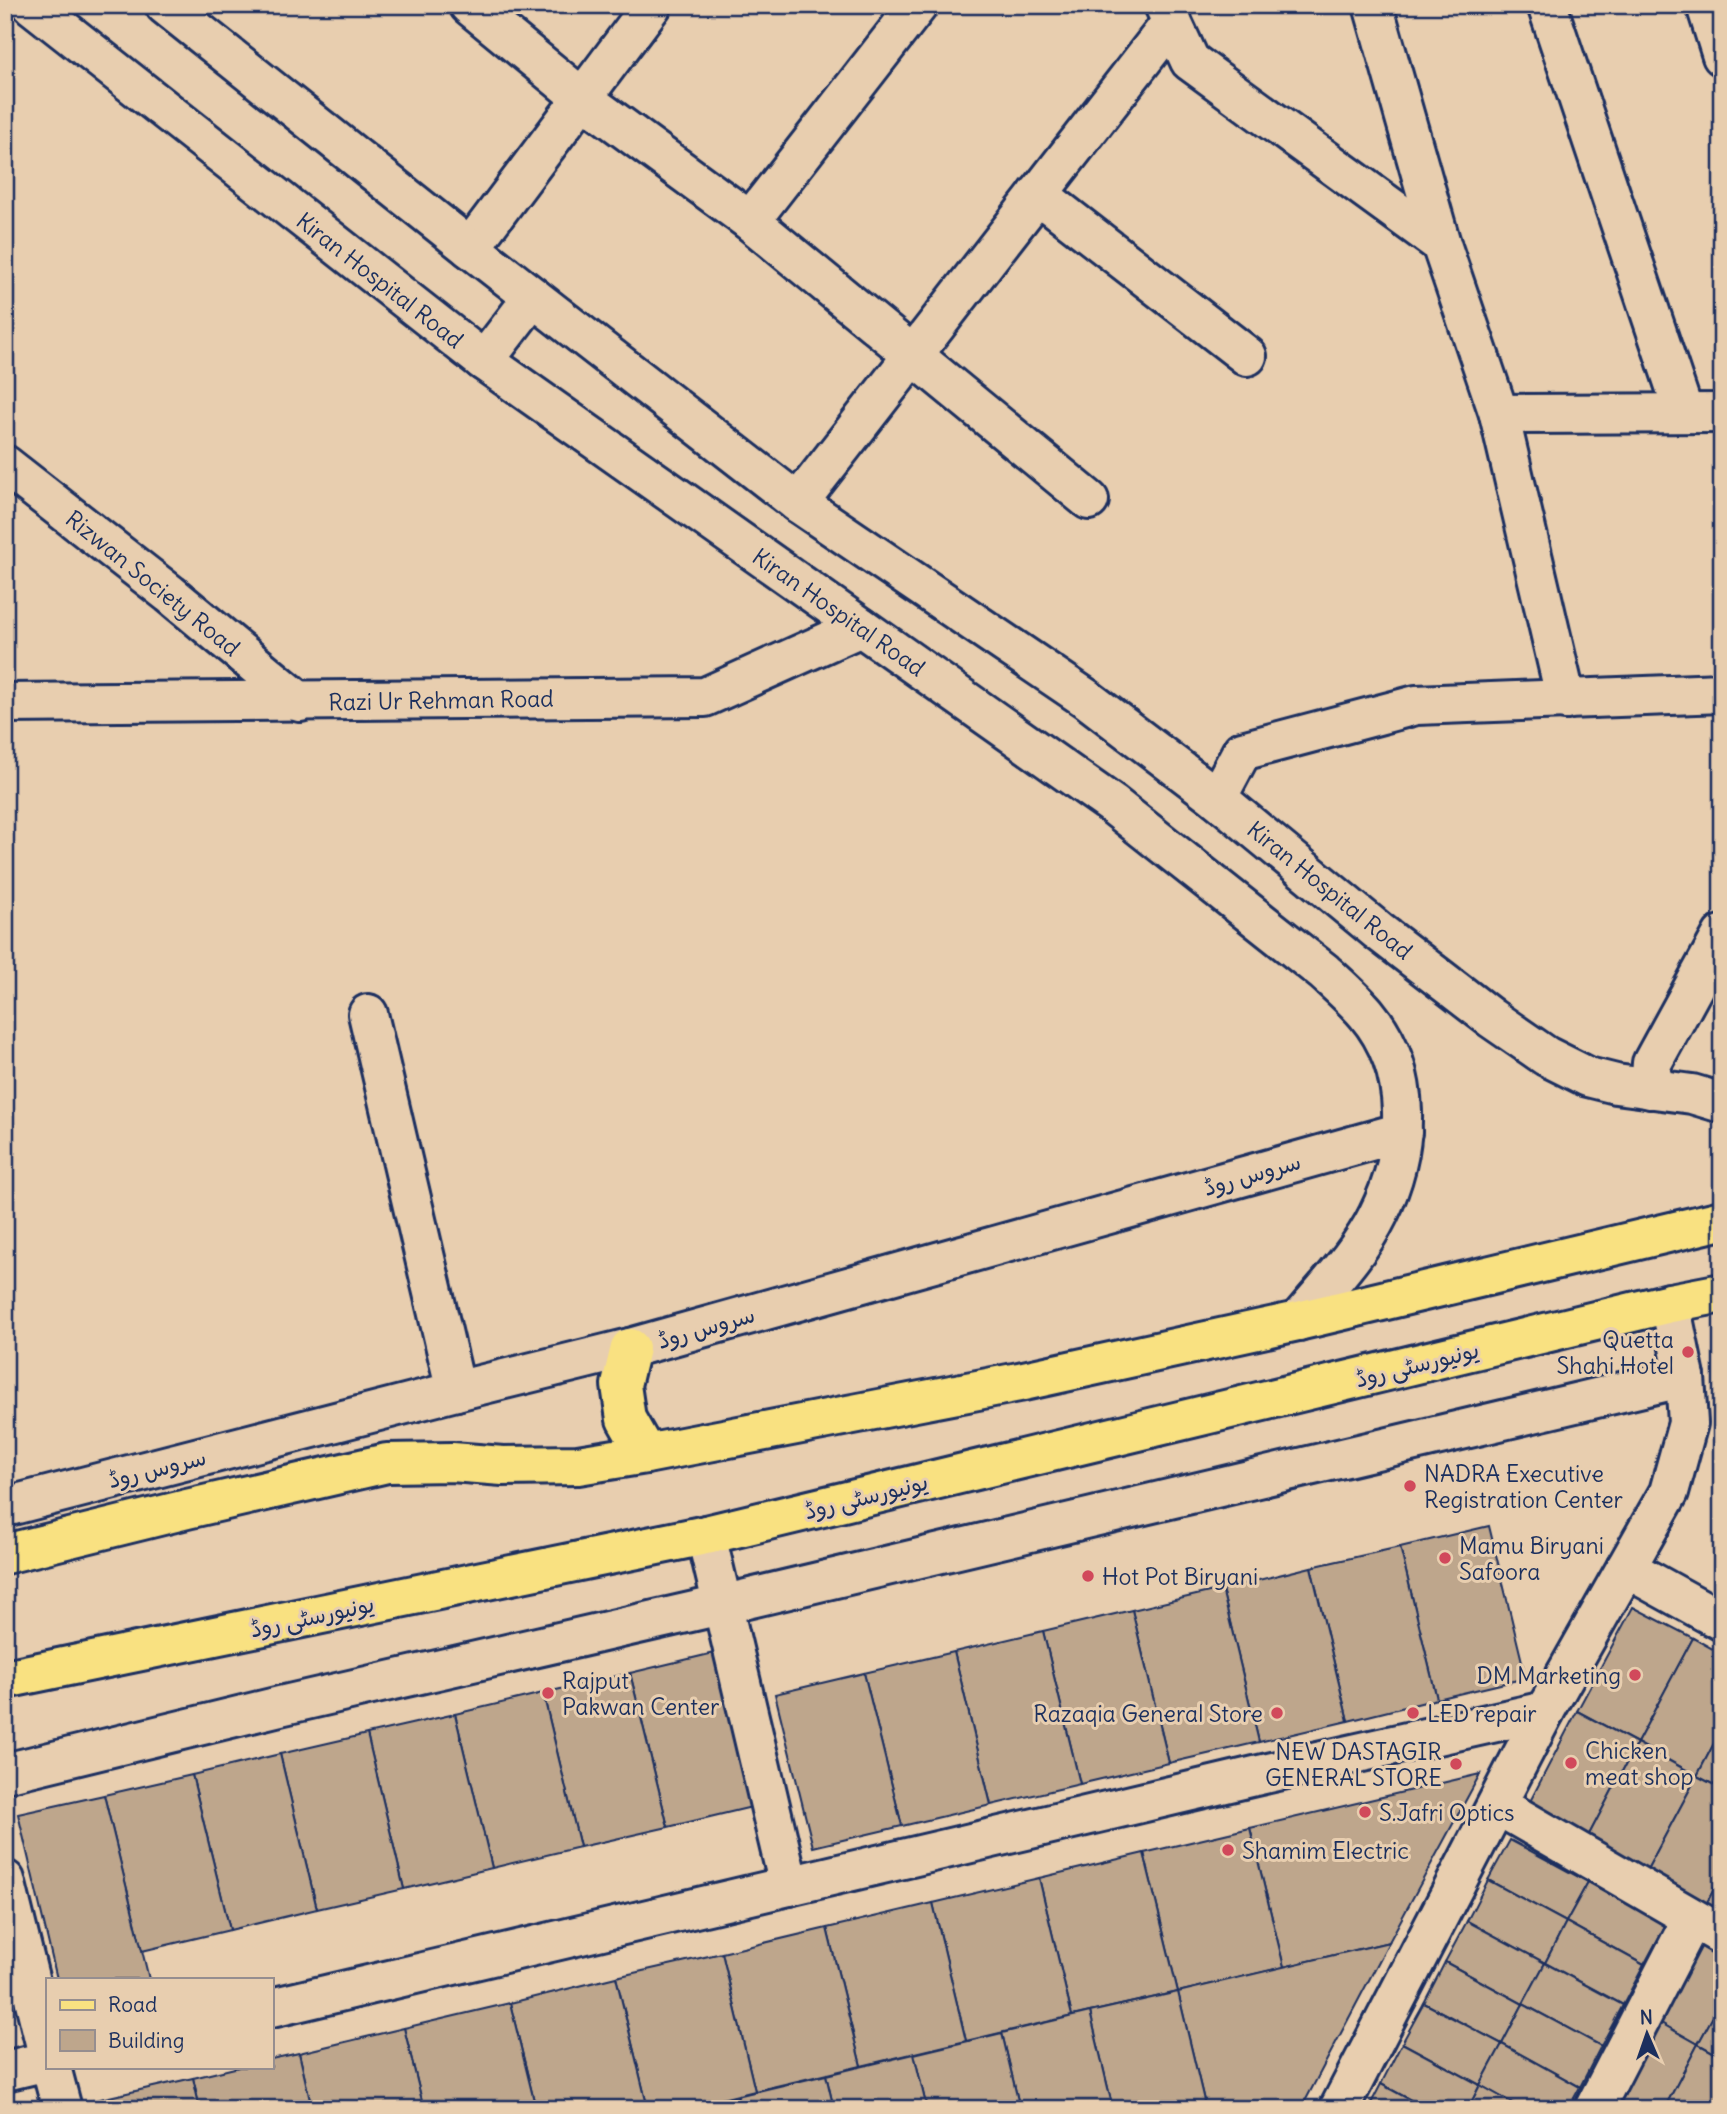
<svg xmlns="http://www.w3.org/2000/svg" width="1727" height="2114" viewBox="0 0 1727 2114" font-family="Delius,'Playpen Sans Arabic',sans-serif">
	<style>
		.building { fill: #bea68c; stroke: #1b2f5e; stroke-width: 2 }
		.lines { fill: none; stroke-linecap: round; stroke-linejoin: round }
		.minor-casing { stroke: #1b2f5e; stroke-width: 44 }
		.tertiary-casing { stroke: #1b2f5e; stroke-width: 44 }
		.secondary-casing { stroke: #1b2f5e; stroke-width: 44 }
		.primary-casing { stroke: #1b2f5e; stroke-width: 44 }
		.minor { stroke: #e8ceaf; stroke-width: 38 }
		.tertiary { stroke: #e8ceaf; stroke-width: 38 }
		.secondary { stroke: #e8ceaf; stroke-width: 38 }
		.primary { stroke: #f9e181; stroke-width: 38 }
		.poi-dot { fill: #d1495b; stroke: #e8ceaf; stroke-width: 2.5 }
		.labels { text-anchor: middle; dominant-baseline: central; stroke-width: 6; stroke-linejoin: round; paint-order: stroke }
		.street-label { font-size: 23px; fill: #1b2f5e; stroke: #e8ceaf }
		.poi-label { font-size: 23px; fill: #1b2f5e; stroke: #e8ceaf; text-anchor: start }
	</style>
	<rect width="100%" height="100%" fill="#e8ceaf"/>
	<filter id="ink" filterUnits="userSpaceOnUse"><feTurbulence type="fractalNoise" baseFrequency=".0143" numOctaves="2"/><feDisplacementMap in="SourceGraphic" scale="14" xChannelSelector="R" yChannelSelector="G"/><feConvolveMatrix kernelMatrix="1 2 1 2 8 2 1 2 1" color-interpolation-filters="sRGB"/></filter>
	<g filter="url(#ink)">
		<g class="building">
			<path d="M1489,1526L1526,1678L1437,1699L1400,1547Z"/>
			<path d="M1400,1547L1437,1699L1348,1721L1311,1567Z"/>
			<path d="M1311,1567L1348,1721L1259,1742L1222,1589Z"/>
			<path d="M1222,1589L1259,1742L1169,1763L1132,1610Z"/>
			<path d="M1633,1607L1693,1638L1637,1743L1577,1711Z"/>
			<path d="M1132,1610L1169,1763L1080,1784L1043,1631Z"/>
			<path d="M1043,1631L1080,1784L991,1805L954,1652Z"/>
			<path d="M1693,1638L1722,1654V1728L1697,1776L1637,1743Z"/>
			<path d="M718,1652L756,1806L668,1827L630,1673Z"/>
			<path d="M954,1652L991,1805L902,1826L864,1673Z"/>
			<path d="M630,1673L668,1827L580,1847L543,1693Z"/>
			<path d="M864,1673L902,1826L813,1847L775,1694Z"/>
			<path d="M543,1693L580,1847L492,1868L455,1714Z"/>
			<path d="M1577,1711L1637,1743L1582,1848L1523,1815Z"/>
			<path d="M455,1714L492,1868L404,1889L367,1734Z"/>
			<path d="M1722,1728V1789L1697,1776Z"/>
			<path d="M367,1734L404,1889L317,1909L280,1754Z"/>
			<path d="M1637,1743L1697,1776L1642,1879L1582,1848Z"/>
			<path d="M280,1754L317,1909L230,1930L192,1775Z"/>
			<path d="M1480,1774L1389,1942L1284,1967L1250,1828Z"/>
			<path d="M192,1775L230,1930L142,1951L104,1795Z"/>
			<path d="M1697,1776L1722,1789V1874L1702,1912L1642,1879Z"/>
			<path d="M104,1795L149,1979H57L18,1814Z"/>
			<path d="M1250,1828L1284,1967L1178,1992L1144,1853Z"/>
			<path d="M1510,1840L1588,1882L1566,1922L1488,1880Z"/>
			<path d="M1144,1853L1178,1992L1072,2016L1039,1878Z"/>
			<path d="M1722,1874V1922L1702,1912Z"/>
			<path d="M1039,1878L1072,2016L966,2041L933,1903Z"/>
			<path d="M1488,1880L1566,1922L1545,1963L1467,1921Z"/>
			<path d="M1588,1882L1666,1924L1644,1965L1566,1922Z"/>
			<path d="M933,1903L966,2041L861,2066L827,1928Z"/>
			<path d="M1467,1921L1545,1963L1523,2004L1445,1962Z"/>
			<path d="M1566,1922L1644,1965L1623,2005L1545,1963Z"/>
			<path d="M827,1928L861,2066L755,2091L722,1953Z"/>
			<path d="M1389,1942L1301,2109H1206L1178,1992Z"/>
			<path d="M1701,1943L1722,1954V2000L1698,2044L1659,2022Z"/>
			<path d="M722,1953L755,2091L680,2109H648L616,1977Z"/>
			<path d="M1445,1962L1523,2004L1502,2044L1424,2003Z"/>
			<path d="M1545,1963L1623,2005L1601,2046L1523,2004Z"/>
			<path d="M616,1977L648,2109H536L510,2003Z"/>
			<path d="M1178,1992L1206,2109H1113L1090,2012Z"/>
			<path d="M1722,2000V2057L1698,2044Z"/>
			<path d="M510,2003L536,2109H424L404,2028Z"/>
			<path d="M1424,2003L1502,2044L1480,2085L1402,2043Z"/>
			<path d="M1523,2004L1601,2046L1580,2087L1502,2044Z"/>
			<path d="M1090,2012L1113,2109H1020L1002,2033Z"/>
			<path d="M1659,2022L1698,2044L1664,2109H1628L1616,2103Z"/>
			<path d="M404,2028L424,2109H312L299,2053Z"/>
			<path d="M1002,2033L1020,2109H927L914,2054Z"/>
			<path d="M1402,2043L1480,2085L1468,2109H1427L1381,2084Z"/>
			<path d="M1502,2044L1580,2087L1568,2109H1523L1480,2085Z"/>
			<path d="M1698,2044L1722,2057V2095L1715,2109H1664Z"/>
			<path d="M299,2053L312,2109H200L193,2078L239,2067H271V2059Z"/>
			<path d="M914,2054L927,2109H834L826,2075Z"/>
			<path d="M826,2075L834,2109H741L737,2096Z"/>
			<path d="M193,2078L200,2109H89L87,2102Z"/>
			<path d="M1381,2084L1427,2109H1368Z"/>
			<path d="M1480,2085L1523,2109H1468Z"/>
			<path d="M737,2096L741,2109H680Z"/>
		</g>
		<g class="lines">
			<g class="minor-casing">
				<g id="minor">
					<path d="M469,5L581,97L750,221L1089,500"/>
					<path d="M1164,5L1190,61L1441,244"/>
					<path d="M1373,5L1441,244L1499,414L1566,700"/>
					<path d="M1547,5L1684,413"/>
					<path d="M1706,5L1722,56"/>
					<path d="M1038,194L1247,356"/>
					<path d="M750,221L918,5"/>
					<path d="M470,248L652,5"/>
					<path d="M1499,414L1722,413"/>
					<path d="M5,465L170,594L300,702"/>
					<path d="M798,503L1172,22"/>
					<path d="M5,703L705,697L861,627"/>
					<path d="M1217,798L1242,751L1416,705L1722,693"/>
					<path d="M368,1014L456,1391"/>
					<path d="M1650,1089L1652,1063L1722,935"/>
					<path d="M5,1507L456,1391L630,1348L1402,1132"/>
					<path d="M706,1535L789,1886"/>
					<path d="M1626,1568L1722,1621"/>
					<path d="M5,1773L280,1706L721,1605L1685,1377"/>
					<path d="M1497,1805L1722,1935"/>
					<path d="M5,1880L47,2051"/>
					<path d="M271,2008L1255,1776L1545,1711"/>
					<path d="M51,2067L62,2109"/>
					<path d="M5,2071L47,2061"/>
					<path d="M1594,2109L1692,1919"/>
				</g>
			</g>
			<g class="tertiary-casing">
				<path id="tertiary" d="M1339,2109L1545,1711L1669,1492L1688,1423L1685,1377L1670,1303"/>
			</g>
			<g class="secondary-casing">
				<g id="secondary">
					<path d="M32,5L484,361L1112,804L1324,972C1338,985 1353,998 1366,1013C1414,1070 1410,1151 1378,1215C1359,1254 1325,1288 1298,1321"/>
					<path d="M165,5L470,248L798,503L1087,699L1217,798L1378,931L1491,1018L1546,1056L1588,1077L1616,1084L1692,1094L1722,1103"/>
					<path d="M484,361L533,297"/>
				</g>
			</g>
			<g class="primary-casing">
				<g id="primary">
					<path d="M630,1348L621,1385L626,1419L646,1454"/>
					<path d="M5,1554L187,1509L387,1463L452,1462L503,1466L578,1465L646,1454L1019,1382L1298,1321L1722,1220"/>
					<path d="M5,1679L706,1535L1670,1303L1722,1293"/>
				</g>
			</g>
			<use href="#minor" class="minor"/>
			<use href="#tertiary" class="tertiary"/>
			<use href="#secondary" class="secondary"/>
			<use href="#primary" class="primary"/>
		</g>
	</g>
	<g class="poi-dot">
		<circle cx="1688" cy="1352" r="7"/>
		<circle cx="1410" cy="1486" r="7"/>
		<circle cx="1445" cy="1558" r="7"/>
		<circle cx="1088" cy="1576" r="7"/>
		<circle cx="1635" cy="1675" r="7"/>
		<circle cx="548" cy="1693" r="7"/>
		<circle cx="1277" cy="1713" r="7"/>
		<circle cx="1413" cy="1713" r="7"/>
		<circle cx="1571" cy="1763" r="7"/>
		<circle cx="1456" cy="1764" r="7"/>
		<circle cx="1365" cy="1812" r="7"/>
		<circle cx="1228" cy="1850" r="7"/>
	</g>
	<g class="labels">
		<g class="street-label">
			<text transform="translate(380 280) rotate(38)">Kiran Hospital Road</text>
			<text transform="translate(153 583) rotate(39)">Rizwan Society Road</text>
			<text transform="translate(839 612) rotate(35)">Kiran Hospital Road</text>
			<text transform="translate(441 700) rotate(-1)">Razi Ur Rehman Road</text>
			<text transform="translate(1330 890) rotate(39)">Kiran Hospital Road</text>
			<text transform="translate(1252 1174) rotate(-16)">سروس روڈ</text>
			<text transform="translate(706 1327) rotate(-16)">سروس روڈ</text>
			<text transform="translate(1417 1364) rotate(-14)">یونیورسٹی روڈ</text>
			<text transform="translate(157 1468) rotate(-14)">سروس روڈ</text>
			<text transform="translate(866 1496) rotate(-14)">یونیورسٹی روڈ</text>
			<text transform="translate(312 1616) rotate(-12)">یونیورسٹی روڈ</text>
		</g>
		<g class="poi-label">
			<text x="1674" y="1339" text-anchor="end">Quetta<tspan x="1674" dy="26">Shahi Hotel</tspan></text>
			<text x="1424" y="1473">NADRA Executive<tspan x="1424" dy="26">Registration Center</tspan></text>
			<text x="1459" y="1545">Mamu Biryani<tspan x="1459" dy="26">Safoora</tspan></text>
			<text x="1102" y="1576">Hot Pot Biryani</text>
			<text x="1621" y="1675" text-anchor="end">DM Marketing</text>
			<text x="562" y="1680">Rajput<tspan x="562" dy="26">Pakwan Center</tspan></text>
			<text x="1263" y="1713" text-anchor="end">Razaqia General Store</text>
			<text x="1427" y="1713">LED repair</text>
			<text x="1585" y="1750">Chicken<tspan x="1585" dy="26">meat shop</tspan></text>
			<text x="1442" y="1751" text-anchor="end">NEW DASTAGIR<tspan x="1442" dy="26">GENERAL STORE</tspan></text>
			<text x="1379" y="1812">S.Jafri Optics</text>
			<text x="1242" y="1850">Shamim Electric</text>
		</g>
	</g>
	<rect width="1727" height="2114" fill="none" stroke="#e8ceaf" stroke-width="28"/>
	<rect x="14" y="14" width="1699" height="2086" fill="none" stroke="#1b2f5e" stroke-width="2.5" filter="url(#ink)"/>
	<rect x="46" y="1978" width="228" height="91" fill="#e8ceaf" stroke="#968e8f" stroke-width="2"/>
	<rect x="60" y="2000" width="35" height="10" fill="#f9e181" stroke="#968e8f" stroke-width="2"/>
	<text x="108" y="2012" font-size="21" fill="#1b2f5e">Road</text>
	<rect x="60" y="2030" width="35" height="21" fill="#bea68c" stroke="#968e8f" stroke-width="2"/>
	<text x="108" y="2048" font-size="21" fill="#1b2f5e">Building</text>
	<g transform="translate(1647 2034) rotate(358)" stroke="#e8ceaf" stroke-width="5" paint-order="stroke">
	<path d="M0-5L12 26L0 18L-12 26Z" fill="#1b2f5e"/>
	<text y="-10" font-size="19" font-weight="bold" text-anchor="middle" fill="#1b2f5e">N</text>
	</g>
</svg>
